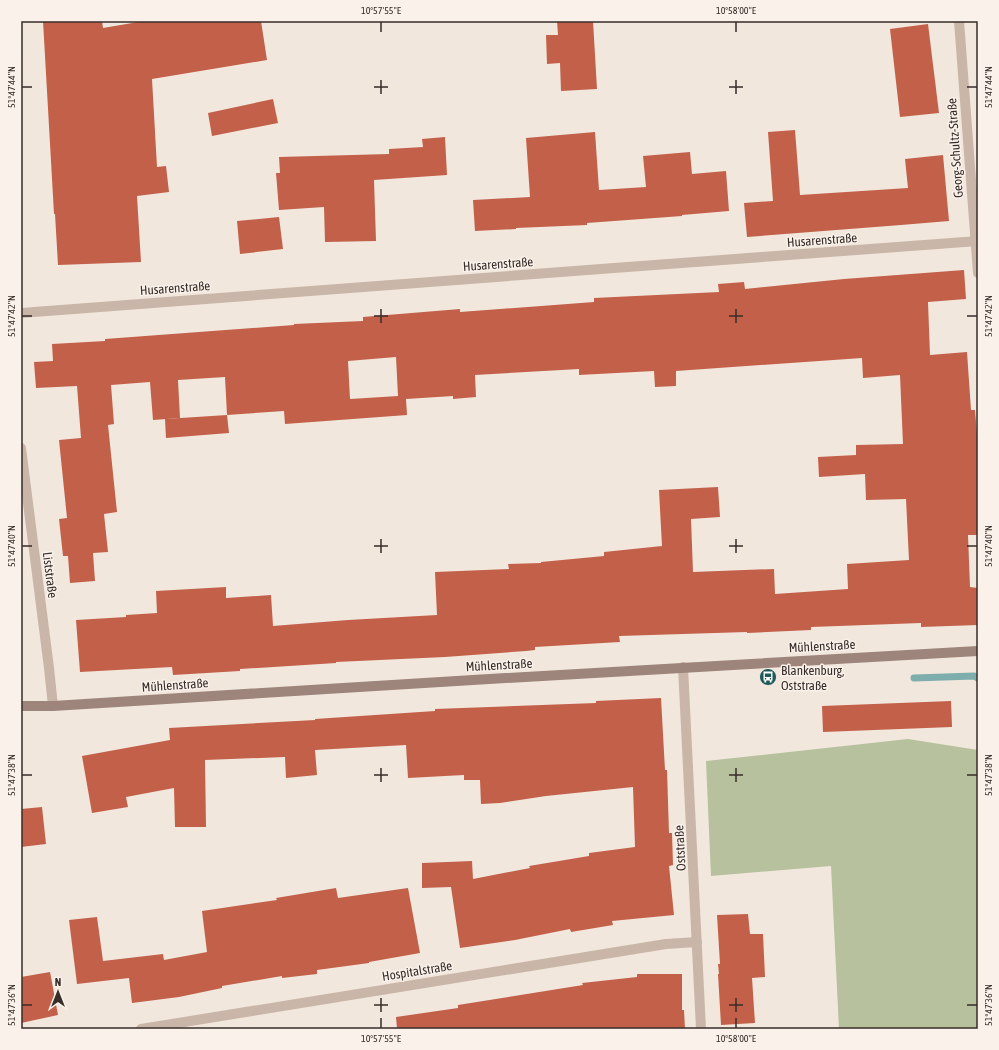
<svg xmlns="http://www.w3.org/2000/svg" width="999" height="1050" viewBox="0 0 999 1050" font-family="'Asap Condensed',sans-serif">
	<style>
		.green { fill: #b7c19d }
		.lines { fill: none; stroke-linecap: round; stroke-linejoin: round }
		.stream { stroke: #7daead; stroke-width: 7 }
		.building { fill: #c3604a; fill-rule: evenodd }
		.street { stroke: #cab6a9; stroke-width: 10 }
		.secondary { stroke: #9d857b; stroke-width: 10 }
		.ticks { fill: none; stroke: #372d29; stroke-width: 1.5 }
		.labels { text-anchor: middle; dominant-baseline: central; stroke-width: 3; stroke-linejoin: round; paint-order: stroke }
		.street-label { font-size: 13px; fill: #372d29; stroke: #f9f1ea }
		.poi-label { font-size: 13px; fill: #372d29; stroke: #f9f1ea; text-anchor: start }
		.neatline { fill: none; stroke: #372d29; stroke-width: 1.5 }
		.ticks-label { font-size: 10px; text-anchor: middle; fill: #372d29 }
	</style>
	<rect width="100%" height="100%" fill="#f2e7dd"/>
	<path class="green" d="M908,739L978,750V1029H839L831,866L711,876L706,761Z"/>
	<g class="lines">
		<path class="stream" d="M914,678L974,676L978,678"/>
	</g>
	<g class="building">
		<path d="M43,21H102L103,28L144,21H261L267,60L152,79L157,167L166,166L169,192L137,196L141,262L58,265L55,214H54Z"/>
		<path d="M557,21H593L597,89L561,91L560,63L547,64L546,35H558Z"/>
		<path d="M928,24L939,113L900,117L890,29Z"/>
		<path d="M273,99L278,123L212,136L208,113Z"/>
		<path d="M795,130L800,195L908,188L905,159L943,155L949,221L901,225L747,237L744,203L773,201L768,132Z"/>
		<path d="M595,132L599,190L646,187L643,156L690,152L692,174L726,171L729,211L682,215V216L587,223V225L516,228V229L475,231L473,200L530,197L526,138Z"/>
		<path d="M445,137L447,175L374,180L376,241L325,242L324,207L279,210L276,173H280L279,157L389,154V149L423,147L422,139Z"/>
		<path d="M279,217L283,249L240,254L237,221Z"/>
		<path d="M964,270L966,299L928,302L930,355L967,352L971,410H975L978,447V535H968L970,587L978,588V625L921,627V623L811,627V630L747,633V632L619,636L620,642L535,647V650L526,651L445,657L336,662V663L240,669V671L173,675L172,667L80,672L76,620L126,617V615L157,613L156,591L226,587V598L271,595L273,626L348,620L437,615L435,572L509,569L508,564L541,563V562L604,556V552L662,546L659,490L718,487L720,517L691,519L693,572L774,569L775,594L848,589L847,564L909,560L906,499L866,500L865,474L819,477L818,457L856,455V445L903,444L900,375L863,378L862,358L676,371V386L655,387L654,371L579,375V369L475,375L476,397L453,399V396L406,399L407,415L285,424L284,411L227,415L225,377L178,380L180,418L153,420L150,382L111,385L114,424L108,425L117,512L104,514L108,552L93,553L95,581L70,583L68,556H63L59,519L67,518L59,440L81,438L77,386L36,388L34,362L53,361L52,344L105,341V339L294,325V324L363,321V317L460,309V312L594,302V298L719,292L718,284L744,282L745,289L844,279ZM396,357L398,396L350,399L348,361Z"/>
		<path d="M227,415L229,433L166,438L165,419Z"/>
		<path d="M661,698L665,770H667L669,833H672L673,865L669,866L674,915L612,921L613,925L571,932L570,929L515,940L460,948L451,887L422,888V863L472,861L473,879L530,868L529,866L589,856V853L635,847L633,787L546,796L500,803L481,804L480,780H464V775L408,778L406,745L315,750L317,775L286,778L285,757L205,760L206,827H175L174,788L126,797L128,807L92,813L82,756L170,740L169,728L315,720V719L435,711V709L596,703V701Z"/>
		<path d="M951,701L952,727L823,732L822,706Z"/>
		<path d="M42,807L46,844L21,847V809Z"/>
		<path d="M336,888L338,898L408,888L420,953L369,962V963L317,970V974L282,978V976L222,986V988L179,997L132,1003L129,978L77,984L69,920L97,917L103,961L163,954L164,960L207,952L202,911L277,900L276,898Z"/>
		<path d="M748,914L750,934H763L765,977L752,978L755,1023L721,1025L718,974H719L718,964H720L717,915Z"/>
		<path d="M50,972L58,1015L21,1023V977Z"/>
		<path d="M637,974H682V1010H684L685,1029H397L396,1017L458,1008V1005L583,985L582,983L637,977Z"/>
	</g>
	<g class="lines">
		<g class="street">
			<path d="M959,21L978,273"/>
			<path d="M21,313L614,268L978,241"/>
			<path d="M21,448L49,668L53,706"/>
			<path d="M683,667L701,1029"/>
			<path d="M141,1029L666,944L697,942"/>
		</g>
		<path class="secondary" d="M21,706H53C361,686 670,668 978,651"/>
	</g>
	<path class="ticks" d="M381,22V32M736,22V32M381,80V94M736,80V94M22,87H32M374,87H388M729,87H743M967,87H977M381,309V323M736,309V323M22,316H32M374,316H388M729,316H743M967,316H977M381,539V553M736,539V553M22,546H32M374,546H388M729,546H743M967,546H977M381,768V782M736,768V782M22,775H32M374,775H388M729,775H743M967,775H977M381,998V1012M736,998V1012M22,1005H32M374,1005H388M729,1005H743M967,1005H977M381,1018V1028M736,1018V1028"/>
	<defs>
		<g id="bus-disc" transform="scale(0.9)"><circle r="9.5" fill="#1f5858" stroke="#f9f1ea"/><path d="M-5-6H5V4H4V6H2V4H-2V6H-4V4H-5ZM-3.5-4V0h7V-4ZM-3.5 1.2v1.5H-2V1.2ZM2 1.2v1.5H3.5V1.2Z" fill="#fff"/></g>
	</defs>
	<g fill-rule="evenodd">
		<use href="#bus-disc" x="768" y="677"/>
	</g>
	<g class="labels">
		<g class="street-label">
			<text transform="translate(955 148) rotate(-94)">Georg-Schultz-Straße</text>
			<text transform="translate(822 240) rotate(-4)">Husarenstraße</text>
			<text transform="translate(498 264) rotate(-4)">Husarenstraße</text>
			<text transform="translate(175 288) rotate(-4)">Husarenstraße</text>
			<text transform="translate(50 575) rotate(83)">Liststraße</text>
			<text transform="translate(822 646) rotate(-3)">Mühlenstraße</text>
			<text transform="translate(499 665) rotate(-3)">Mühlenstraße</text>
			<text transform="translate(175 685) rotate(-4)">Mühlenstraße</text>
			<text transform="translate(680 848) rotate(-93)">Oststraße</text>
			<text transform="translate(417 971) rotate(-9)">Hospitalstraße</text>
		</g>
		<g class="poi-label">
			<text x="781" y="670">Blankenburg,<tspan x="781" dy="15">Oststraße</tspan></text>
		</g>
	</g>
	<rect width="999" height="1050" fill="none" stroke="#f9f1ea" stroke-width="44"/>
	<g transform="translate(58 992)" stroke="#f9f1ea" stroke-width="3" paint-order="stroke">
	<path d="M0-3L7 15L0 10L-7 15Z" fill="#372d29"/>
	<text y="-6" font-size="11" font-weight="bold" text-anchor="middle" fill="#372d29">N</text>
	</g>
	<rect x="22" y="22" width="955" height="1006" class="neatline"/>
	<g class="ticks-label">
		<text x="381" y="14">10°57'55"E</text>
		<text x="736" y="14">10°58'00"E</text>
		<text transform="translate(11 87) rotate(-90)" y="4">51°47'44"N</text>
		<text transform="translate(988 87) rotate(-90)" y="4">51°47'44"N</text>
		<text transform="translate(11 316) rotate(-90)" y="4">51°47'42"N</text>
		<text transform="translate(988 316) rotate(-90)" y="4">51°47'42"N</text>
		<text transform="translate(11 546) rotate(-90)" y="4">51°47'40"N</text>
		<text transform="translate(988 546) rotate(-90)" y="4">51°47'40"N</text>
		<text transform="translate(11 775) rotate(-90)" y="4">51°47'38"N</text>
		<text transform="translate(988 775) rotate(-90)" y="4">51°47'38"N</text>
		<text transform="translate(11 1005) rotate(-90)" y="4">51°47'36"N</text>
		<text transform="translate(988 1005) rotate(-90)" y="4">51°47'36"N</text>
		<text x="381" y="1042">10°57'55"E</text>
		<text x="736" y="1042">10°58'00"E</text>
	</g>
</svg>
